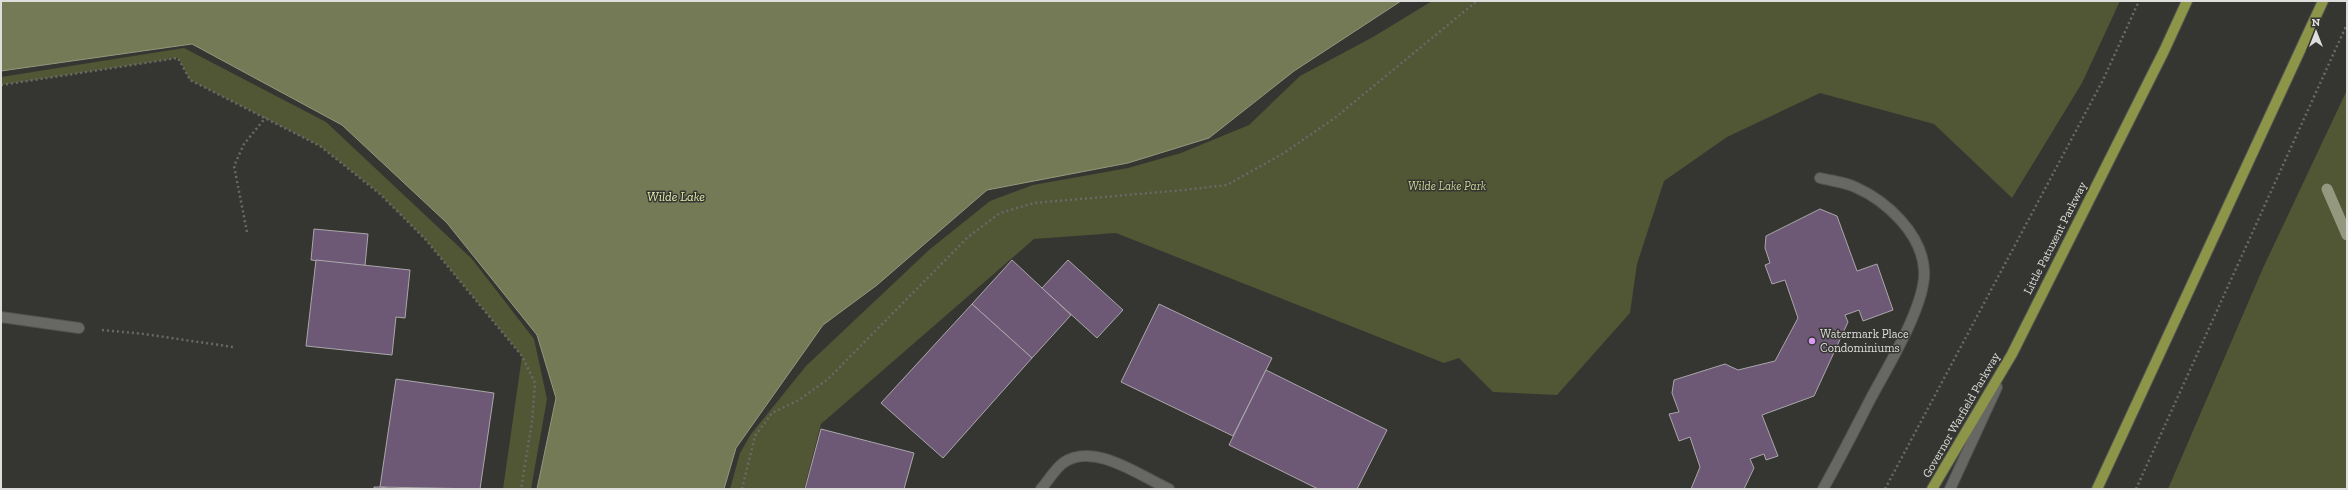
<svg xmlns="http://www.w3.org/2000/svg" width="2348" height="490" viewBox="0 0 2348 490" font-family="'Zilla Slab',serif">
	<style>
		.green { fill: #515635 }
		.water { fill: #747956; stroke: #94987e }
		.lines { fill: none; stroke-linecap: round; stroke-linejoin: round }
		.stream { stroke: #94987e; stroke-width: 11 }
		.building { fill: #6d5976; stroke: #aaa7ab }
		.service-casing { stroke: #525350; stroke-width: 12 }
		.minor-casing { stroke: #525350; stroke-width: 12 }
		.secondary-casing { stroke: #525350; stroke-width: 12 }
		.primary-casing { stroke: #525350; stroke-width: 12 }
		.path { stroke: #696a66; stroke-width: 2.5; stroke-dasharray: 2 3; stroke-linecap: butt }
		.service { stroke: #676864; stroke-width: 10 }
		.minor { stroke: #676864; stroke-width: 10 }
		.secondary { stroke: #676864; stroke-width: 10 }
		.primary { stroke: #8c9548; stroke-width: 10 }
		.poi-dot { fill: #da9af6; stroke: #353631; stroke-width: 1.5 }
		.labels { text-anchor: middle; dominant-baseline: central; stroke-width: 3; stroke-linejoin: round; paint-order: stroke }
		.park-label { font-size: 12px; font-style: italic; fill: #c8d294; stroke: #353631 }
		.street-label { font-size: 12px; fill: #dedfdc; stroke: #353631 }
		.poi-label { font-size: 12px; fill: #dedfdc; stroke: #353631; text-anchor: start }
		.water-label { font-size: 13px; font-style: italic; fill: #e1ebad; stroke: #353631 }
	</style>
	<rect width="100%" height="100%" fill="#353631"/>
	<g class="green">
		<path d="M1432,1H2120L2082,83L2012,198L1934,124L1820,93L1727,137L1664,181L1637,264L1630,313L1557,395L1493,392L1459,358L1444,363L1116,233L1034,239L821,424L804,489H730L740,453L751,434L806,366L929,250L990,201L1033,185L1128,168L1181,153L1249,125L1300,76L1373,37Z"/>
		<path d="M184,48L326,122L472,259L534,339L547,399L531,489H503L522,356L426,240L380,194L320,146L190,80L178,58L1,85V77Z"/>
		<path d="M2347,90V489H2168L2263,268Z"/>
	</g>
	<path class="water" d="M1,1H1401L1294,71L1209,138L1128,163L987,190L877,285L823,325L736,448L724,489H537L556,398L537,335L447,223L342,125L192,44L1,71Z"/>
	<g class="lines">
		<path class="stream" d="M2327,189L2347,235"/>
	</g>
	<g class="building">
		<path d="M1820,209L1837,216L1857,271L1877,264L1893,310L1863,321L1859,310L1845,315L1848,322L1814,396L1762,415L1778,456L1766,460L1764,454L1750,459L1754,468L1744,489H1691L1700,467L1690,437L1679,441L1669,414L1679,412L1672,393L1674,380L1725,364L1738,370L1775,361L1798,318L1785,280L1772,284L1765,265L1770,263L1765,248L1766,236Z"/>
		<path d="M314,229L368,234L365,266L311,260Z"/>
		<path d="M316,260L410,270L405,318L396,317L392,355L306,346Z"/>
		<path d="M1012,260L1071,315L1032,358L972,304Z"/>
		<path d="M1068,260L1123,310L1097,338L1042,288Z"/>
		<path d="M972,304L1032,358L943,458L881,403Z"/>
		<path d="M1159,304L1272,358L1233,436L1121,382Z"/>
		<path d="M1266,370L1387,430L1357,489H1318L1229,445Z"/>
		<path d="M396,379L494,393L480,489L380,487Z"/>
		<path d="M821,429L914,453L904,489H805Z"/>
		<path d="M374,487H380L393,489H374Z"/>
	</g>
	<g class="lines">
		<g class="service-casing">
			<path id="service" d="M1820,178C1832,181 1845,182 1855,187C1887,201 1922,234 1924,270C1927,303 1887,368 1871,398C1855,429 1840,459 1823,489"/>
		</g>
		<g class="minor-casing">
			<g id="minor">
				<path d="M1,317L79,328"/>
				<path d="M1041,489C1048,481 1055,469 1063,463C1093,441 1140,476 1169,489"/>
			</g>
		</g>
		<g class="secondary-casing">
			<path id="secondary" d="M1950,489L1997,387"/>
		</g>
		<g class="primary-casing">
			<g id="primary">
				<path d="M1932,489L2012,354L2164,51L2187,1"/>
				<path d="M2097,489L2323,1"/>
			</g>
		</g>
		<g class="path">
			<path d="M1,85L178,58L190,80L320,146L380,194L426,240L522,356L535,383L532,422L521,489"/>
			<path d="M247,232L234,166L244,144L266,117"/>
			<path d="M102,330L144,334L233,347"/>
			<path d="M742,489L755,436L772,413L799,400L828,379L968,237L1000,213L1034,203L1184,190L1227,185L1284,153L1336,117L1477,1"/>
			<path d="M1885,489L2103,80L2139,1"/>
			<path d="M2136,489L2347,24"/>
		</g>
		<use href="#service" class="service"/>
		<use href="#minor" class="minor"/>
		<use href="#secondary" class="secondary"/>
		<use href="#primary" class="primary"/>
	</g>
	<circle class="poi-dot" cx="1812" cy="341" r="4"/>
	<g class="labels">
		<g class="park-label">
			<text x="1447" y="186">Wilde Lake Park</text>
		</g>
		<g class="street-label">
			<text transform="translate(2055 238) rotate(-63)">Little Patuxent Parkway</text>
			<text transform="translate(1961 415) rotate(-60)">Governor Warfield Parkway</text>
		</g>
		<g class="poi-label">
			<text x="1820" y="334">Watermark Place<tspan x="1820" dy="14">Condominiums</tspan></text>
		</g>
		<g class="water-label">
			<text x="676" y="196">Wilde Lake</text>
		</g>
	</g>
	<rect width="2348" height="490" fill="none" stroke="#dedfdc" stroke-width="4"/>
	<g transform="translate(2316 32)" stroke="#353631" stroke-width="3" paint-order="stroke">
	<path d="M0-3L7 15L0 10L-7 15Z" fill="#dedfdc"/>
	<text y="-6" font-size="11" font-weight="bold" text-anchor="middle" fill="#dedfdc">N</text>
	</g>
</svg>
